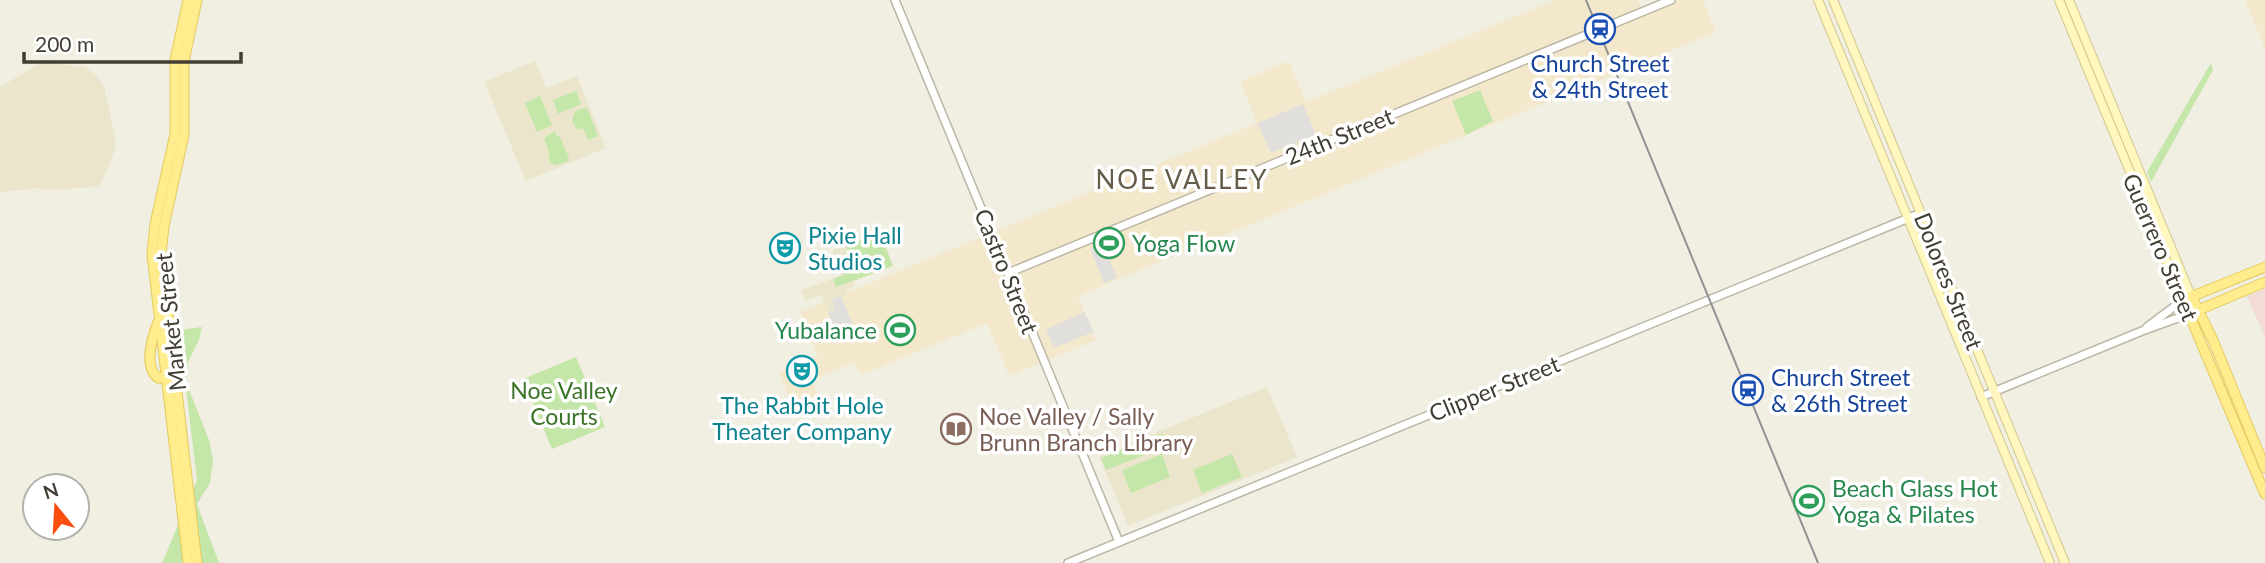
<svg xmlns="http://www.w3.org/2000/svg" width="2265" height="563" viewBox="0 0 2265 563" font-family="Lato,sans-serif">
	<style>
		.commercial { fill: #f4e8cc }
		.education { fill: #ebe6cb }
		.medical { fill: #f2dcd4 }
		.green { fill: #c4e6a9 }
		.parking { fill: #e1dfdb }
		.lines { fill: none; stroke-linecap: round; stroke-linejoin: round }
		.tertiary-casing { stroke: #bcb7a5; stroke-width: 10 }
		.secondary-casing { stroke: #d2c891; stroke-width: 10 }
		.primary-casing { stroke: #e3cb5e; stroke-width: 11 }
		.tertiary { stroke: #fff; stroke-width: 7 }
		.secondary { stroke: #fff7be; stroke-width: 8 }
		.primary { stroke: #ffec8d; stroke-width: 9 }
		.tram { stroke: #929292; stroke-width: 2 }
		.labels { text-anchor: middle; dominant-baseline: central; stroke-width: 7; stroke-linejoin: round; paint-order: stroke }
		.transit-label { font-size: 23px; fill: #164399; stroke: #fff }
		.street-label { font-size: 23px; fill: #423e33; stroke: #fff }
		.culture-label { font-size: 23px; fill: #0d838f; stroke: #fff; text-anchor: start }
		.leisure-label { font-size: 23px; fill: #27864d; stroke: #fff; text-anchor: start }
		.park-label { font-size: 23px; fill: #3b7327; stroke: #fff }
		.education-label { font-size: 23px; fill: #785e54; stroke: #fff; text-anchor: start }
		.quarter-label { font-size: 26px; letter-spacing: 2px; fill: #655d4a; stroke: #fff }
	</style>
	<rect width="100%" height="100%" fill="#f1eee2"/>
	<g class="commercial">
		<path d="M1555,0H1638L1644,13L1676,0H1703L1716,32L1078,296L1096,340L1009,376L987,323L861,375L855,362L812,380L818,395L792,405L779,372L818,356L800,312L1257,123L1240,81L1289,61L1306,102Z"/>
		<path d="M2245,0H2265V49Z"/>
	</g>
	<g class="education">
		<path d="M535,61L546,88L577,76L606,148L526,181L484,82Z"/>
		<path d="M42,62L85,67L94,73L104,86L115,137V148L109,166L99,187L42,190L41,188L0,192V87Z"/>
		<path d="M880,233L893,266L854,281L855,286L846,290L847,294L842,297L853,325L836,331L821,295L806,301L801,290L841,276L832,251Z"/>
		<path d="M1267,387L1297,457L1128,526L1099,456Z"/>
	</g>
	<path class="medical" d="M2265,289V337L2247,296Z"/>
	<g class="green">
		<path d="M2211,63L2213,70L2151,182L2147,172Z"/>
		<path d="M1480,90L1493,121L1466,135L1452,101Z"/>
		<path d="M576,91L581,104L558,114L553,100Z"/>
		<path d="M540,96L552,125L537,132L525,103Z"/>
		<path d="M587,107L598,136L588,140L583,128L577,130L572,121L575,111Z"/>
		<path d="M555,131L557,136L560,137L569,158L568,161L557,165L550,163L548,149L544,138Z"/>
		<path d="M880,233L893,266L836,287L833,279L844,275L839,264L843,262L842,257L848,252L846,246Z"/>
		<path d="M202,327L199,340L188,362L186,382L209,440L213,460L210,483L197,504L219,563H162L197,480L179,330Z"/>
		<path d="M576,357L605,427L552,449L523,379Z"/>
		<path d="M1162,433L1167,446L1106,470L1101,458Z"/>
		<path d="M1162,454L1170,477L1131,493L1122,470Z"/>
		<path d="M1232,454L1242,477L1202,493L1193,470Z"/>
	</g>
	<g class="parking">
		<path d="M1303,104L1316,135L1271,153L1257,123Z"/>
		<path d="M1103,244L1117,278L1104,283L1090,249Z"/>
		<path d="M841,296L853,325L836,331L828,312L835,309L832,300Z"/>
		<path d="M1085,312L1093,332L1054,348L1046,329Z"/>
	</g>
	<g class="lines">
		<g class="tertiary-casing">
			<g id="tertiary">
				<path d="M895,0L1119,542"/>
				<path d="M1008,273L1671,0"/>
				<path d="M2147,327L2183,300"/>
				<path d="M1981,397L2142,331L2189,314"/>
				<path d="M1068,563L1921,213"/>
			</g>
		</g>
		<g class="secondary-casing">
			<g id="secondary">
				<path d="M1818,0L2050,563"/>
				<path d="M1833,0L2065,563"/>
				<path d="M2059,0L2183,300"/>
				<path d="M2069,0L2191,296"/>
			</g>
		</g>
		<g class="primary-casing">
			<g id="primary">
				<path d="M2265,267L2183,300L2265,494"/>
				<path d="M2191,296L2213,340L2265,468"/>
				<path d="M2196,311L2265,282"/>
				<path d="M158,322C152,338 143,366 158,378L171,376"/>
				<path d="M188,563L152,254L155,224L175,134V60L188,0"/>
				<path d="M197,563L161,254L164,226L184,135V61L197,0"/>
			</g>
		</g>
		<use href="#tertiary" class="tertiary"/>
		<use href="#secondary" class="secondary"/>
		<use href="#primary" class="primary"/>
		<path class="tram" d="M1586,0L1818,563"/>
	</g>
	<defs>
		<g id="station-ring" transform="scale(1.575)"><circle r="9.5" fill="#fff" stroke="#1a4fb4" stroke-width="1.5"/><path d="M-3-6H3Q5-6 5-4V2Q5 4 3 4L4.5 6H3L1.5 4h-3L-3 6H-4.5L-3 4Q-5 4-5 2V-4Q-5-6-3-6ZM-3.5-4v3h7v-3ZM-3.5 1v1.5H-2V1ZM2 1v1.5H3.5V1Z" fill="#1a4fb4"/></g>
		<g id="stadium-ring" transform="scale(1.575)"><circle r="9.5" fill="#fff" stroke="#2e9e5b" stroke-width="1.5"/><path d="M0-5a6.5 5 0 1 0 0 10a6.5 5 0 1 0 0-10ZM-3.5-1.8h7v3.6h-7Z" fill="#2e9e5b"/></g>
		<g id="theatre-ring" transform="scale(1.575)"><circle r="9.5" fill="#fff" stroke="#0f9aa8" stroke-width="1.5"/><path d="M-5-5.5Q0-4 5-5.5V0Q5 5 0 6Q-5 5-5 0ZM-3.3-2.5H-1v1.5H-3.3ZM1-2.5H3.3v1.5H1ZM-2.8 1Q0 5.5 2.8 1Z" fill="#0f9aa8"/></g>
		<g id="library-ring" transform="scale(1.575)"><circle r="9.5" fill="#fff" stroke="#8d6e63" stroke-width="1.5"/><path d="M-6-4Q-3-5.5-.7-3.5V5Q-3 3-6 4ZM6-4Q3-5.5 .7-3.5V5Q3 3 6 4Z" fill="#8d6e63"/></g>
	</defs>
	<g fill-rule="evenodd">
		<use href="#station-ring" x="1600" y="29"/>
		<use href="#stadium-ring" x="1109" y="243"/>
		<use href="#theatre-ring" x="785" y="248"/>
		<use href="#stadium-ring" x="900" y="330"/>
		<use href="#theatre-ring" x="802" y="371"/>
		<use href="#station-ring" x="1748" y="390"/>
		<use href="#library-ring" x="956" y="429"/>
		<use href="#stadium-ring" x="1809" y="501"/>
	</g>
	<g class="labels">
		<g class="transit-label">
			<text x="1600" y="63">Church Street<tspan x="1600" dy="26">&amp; 24th Street</tspan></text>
			<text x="1771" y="377" text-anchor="start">Church Street<tspan x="1771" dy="26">&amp; 26th Street</tspan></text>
		</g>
		<g class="street-label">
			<text transform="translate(1339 136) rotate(-22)">24th Street</text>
			<text transform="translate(2161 247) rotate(67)">Guerrero Street</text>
			<text transform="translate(1007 271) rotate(68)">Castro Street</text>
			<text transform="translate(1949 281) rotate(68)">Dolores Street</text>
			<text transform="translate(170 322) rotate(-96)">Market Street</text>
			<text transform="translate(1494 388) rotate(-22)">Clipper Street</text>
		</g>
		<g class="culture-label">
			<text x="808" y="235">Pixie Hall<tspan x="808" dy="26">Studios</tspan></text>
			<text x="802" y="405" text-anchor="middle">The Rabbit Hole<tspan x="802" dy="26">Theater Company</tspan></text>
		</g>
		<g class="leisure-label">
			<text x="1132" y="243">Yoga Flow</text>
			<text x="877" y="330" text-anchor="end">Yubalance</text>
			<text x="1832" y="488">Beach Glass Hot<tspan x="1832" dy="26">Yoga &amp; Pilates</tspan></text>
		</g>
		<g class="park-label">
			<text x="564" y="390">Noe Valley<tspan x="564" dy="26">Courts</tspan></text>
		</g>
		<g class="education-label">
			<text x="979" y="416">Noe Valley / Sally<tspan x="979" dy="26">Brunn Branch Library</tspan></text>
		</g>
		<g class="quarter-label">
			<text x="1182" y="179">NOE VALLEY</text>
		</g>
	</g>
	<g transform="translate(56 507) rotate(342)"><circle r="33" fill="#ffffff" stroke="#b3b2ad" stroke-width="2"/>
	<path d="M0-5L12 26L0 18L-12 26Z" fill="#fb4e0f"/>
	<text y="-10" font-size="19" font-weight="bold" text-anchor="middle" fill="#423e33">N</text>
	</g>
	<path d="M24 52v10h217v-10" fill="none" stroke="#423e33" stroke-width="3.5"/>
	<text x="35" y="52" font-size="21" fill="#423e33" stroke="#ffffff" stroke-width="5" paint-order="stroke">200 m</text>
</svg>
